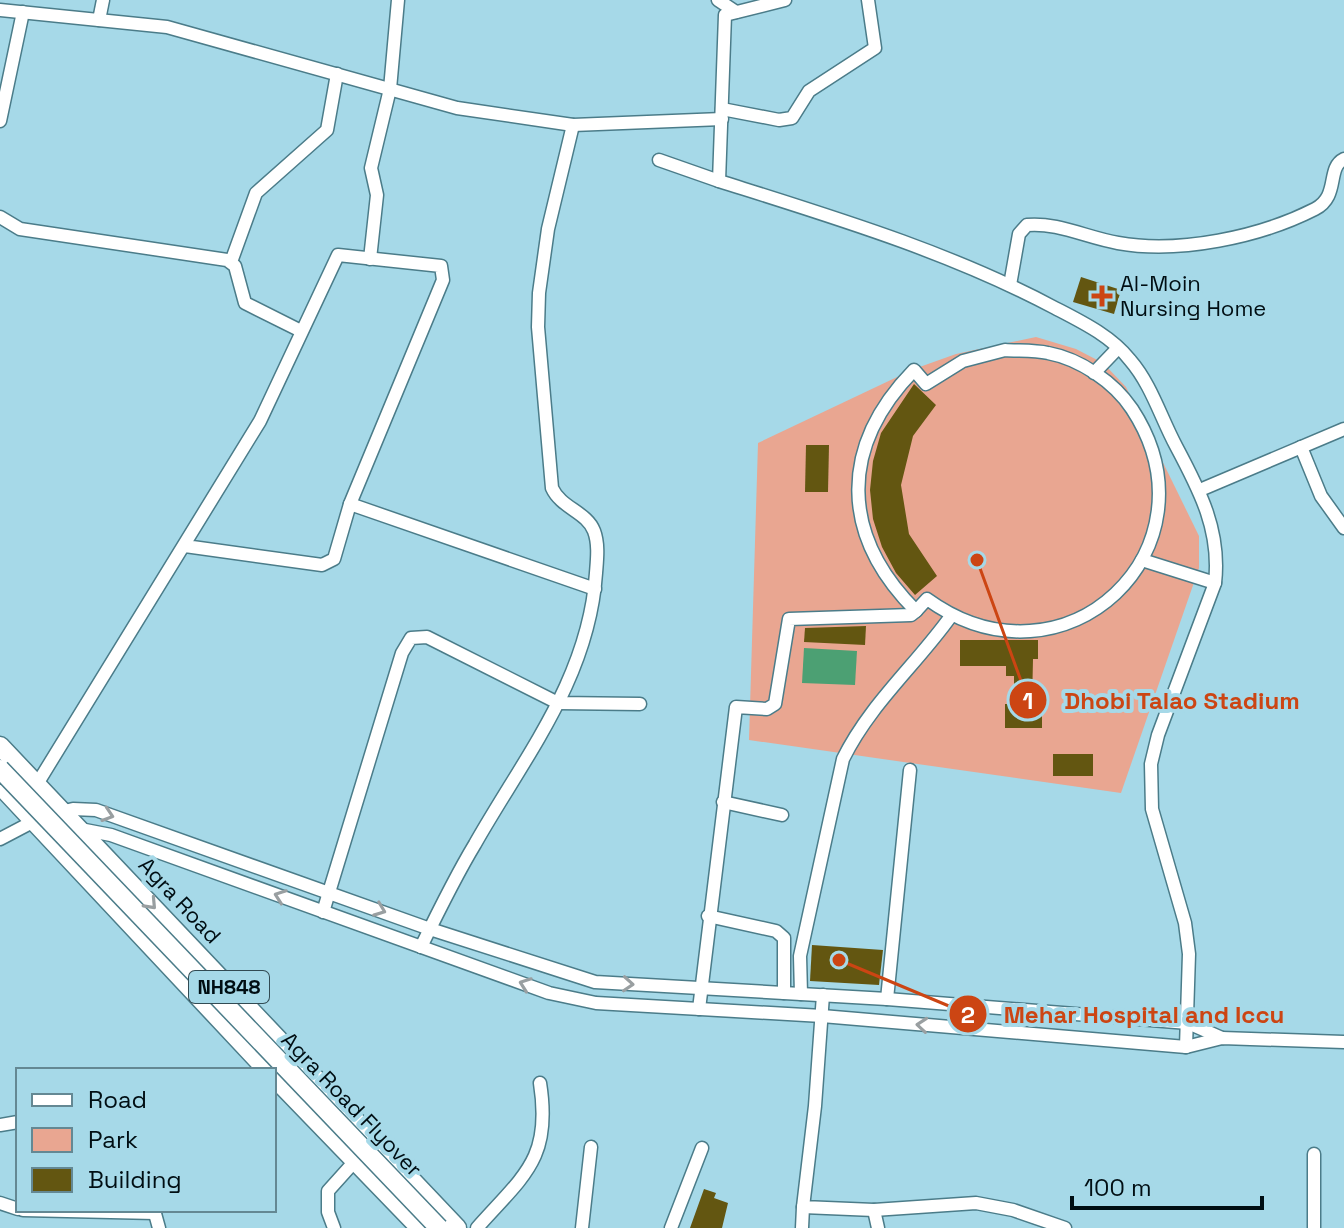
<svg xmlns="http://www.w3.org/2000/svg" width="1344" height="1228" viewBox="0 0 1344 1228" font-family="'Space Grotesk',sans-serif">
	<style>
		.green { fill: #e9a691 }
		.water { fill: #4ca073 }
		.building { fill: #635611 }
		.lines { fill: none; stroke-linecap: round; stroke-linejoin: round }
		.minor-casing { stroke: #4b7c89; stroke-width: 15 }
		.highway-casing { stroke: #4b7c89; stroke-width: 21 }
		.minor { stroke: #fff; stroke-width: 12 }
		.highway { stroke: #fff; stroke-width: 18 }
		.highway-bridge-casing { stroke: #4b7c89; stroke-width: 21; stroke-linecap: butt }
		.highway-bridge { stroke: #fff; stroke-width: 18 }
		.oneway { stroke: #999fa1 }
		.poi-dot { fill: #cc4513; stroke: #a6d9e8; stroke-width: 3 }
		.labels { text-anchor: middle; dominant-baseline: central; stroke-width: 8; stroke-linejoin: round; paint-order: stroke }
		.shield { fill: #a6d9e8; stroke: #324b53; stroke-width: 2 }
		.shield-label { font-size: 20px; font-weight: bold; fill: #000e13 }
		.poi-label { font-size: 22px; fill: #000e13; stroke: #a6d9e8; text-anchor: start }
		.street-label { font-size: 22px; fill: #000e13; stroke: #a6d9e8 }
		.leader { fill: none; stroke: #cc4513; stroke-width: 3 }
		.callout-dot { fill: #cc4513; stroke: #a6d9e8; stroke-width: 3 }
		.mark-label { font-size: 24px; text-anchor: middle; font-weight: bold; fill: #fff }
		.callout-label { font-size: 24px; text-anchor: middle; font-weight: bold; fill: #cc4513; stroke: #a6d9e8; stroke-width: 8; stroke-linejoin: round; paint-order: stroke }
	</style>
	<rect width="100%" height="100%" fill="#a6d9e8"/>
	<path class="green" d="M1036,337L1076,349L1103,363L1126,387L1199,536V568L1121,793L749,740L758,443L914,369L956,354Z"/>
	<path class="water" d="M804,648L857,651L855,685L802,683Z"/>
	<g class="building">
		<path d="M1081,277L1121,290L1114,314L1073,302Z"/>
		<path d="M914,384L936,405L913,436L901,485L909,534L937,576L915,595L896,573L882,547L873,519L870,490L873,461L881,433Z"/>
		<path d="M806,445H829L828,492H805Z"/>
		<path d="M866,626L865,645L804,642L805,628Z"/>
		<path d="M960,640H1038V659H1033L1032,704H1042V728H1005V704H1014V676H1006V666H960Z"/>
		<rect x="1053" y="754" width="40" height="22"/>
		<path d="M812,945L883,950L879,985L810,981Z"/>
		<path d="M704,1189L716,1193L714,1198L728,1203L722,1228H690Z"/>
	</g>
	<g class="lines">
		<g class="minor-casing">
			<g id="minor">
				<path d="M718,0L736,12"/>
				<path d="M785,0L725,15L719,181C833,217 950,252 1055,308C1082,322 1111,336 1130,360C1151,384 1161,418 1176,446C1200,491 1221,531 1215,583L1158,735L1151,764L1152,809L1185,923L1189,954L1186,1047"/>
				<path d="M0,10L167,27L457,108L573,125L722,119"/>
				<path d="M99,20L103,0"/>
				<path d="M722,109L779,120L792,118L809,91L875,48L868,0"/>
				<path d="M0,121L23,12"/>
				<path d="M659,160L719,181"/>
				<path d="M0,217L20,229L227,260L235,266L245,303L301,331"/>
				<path d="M370,259L377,195L371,168L390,89L398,0"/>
				<path d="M231,262L256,193L327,130L337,74"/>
				<path d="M1010,285L1019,234L1027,225C1057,222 1088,238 1118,243C1179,254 1260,237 1315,209C1340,196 1326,168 1344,159"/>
				<path d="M1005,350C1019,351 1034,350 1048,353C1080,359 1114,382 1132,409C1223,548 1065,699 927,599L916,611C840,535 839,447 914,370L926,384L963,361Z"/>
				<path d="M1094,373L1118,348"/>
				<path d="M1301,447L1321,496L1344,528"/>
				<path d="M1200,490L1344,429"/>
				<path d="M350,504L595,589"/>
				<path d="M1142,560L1215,583"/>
				<path d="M34,789L260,421L338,255L441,266L443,280L350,504L334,559L322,565L185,546"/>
				<path d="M723,802L782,815"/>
				<path d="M57,813L73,809L96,810L430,929L595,982L887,999L1188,1023L1222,1038"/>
				<path d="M80,829L111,835L549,993L596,1003L822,1016L1186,1047L1222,1038L1344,1042"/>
				<path d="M0,839L40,818"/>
				<path d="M323,912L402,653L411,638L427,637L558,703L640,704"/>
				<path d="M708,916L776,931L784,938V993"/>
				<path d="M421,947C438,912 455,877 475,844C525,756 589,678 596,573C597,560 599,544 594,531C587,512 561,508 552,488L538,327L539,293L548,229L573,125"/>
				<path d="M801,994L800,956L843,759C870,704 916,665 951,616"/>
				<path d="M823,995L815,1106L803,1207L874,1210L976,1203L1013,1210L1065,1228"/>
				<path d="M887,999L910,770"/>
				<path d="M699,1009L736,707L767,709L775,704L789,619L911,615L916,611"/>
				<path d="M0,1125L18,1122"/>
				<path d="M1314,1154V1228"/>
				<path d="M0,1203L18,1209"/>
				<path d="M23,1210L155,1213"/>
				<path d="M154,1210L159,1228"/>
				<path d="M874,1210L878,1228"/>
				<path d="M334,1228L328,1212V1191L355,1161"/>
				<path d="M477,1228C524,1175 552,1159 540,1083"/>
				<path d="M582,1228L591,1147"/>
				<path d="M671,1228L702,1148"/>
				<path d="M802,1228L803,1207"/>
			</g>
		</g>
		<g class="highway-casing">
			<g id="highway">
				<path d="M0,746L457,1228"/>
				<path d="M0,785L267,1070"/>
				<path d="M274,1077L420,1228"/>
			</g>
		</g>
		<use href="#minor" class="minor"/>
		<use href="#highway" class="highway"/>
		<g class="highway-bridge-casing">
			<path id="highway-bridge" d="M0,769L439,1228"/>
		</g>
		<use href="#highway-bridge" class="highway-bridge"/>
	</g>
	<defs><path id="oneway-chevron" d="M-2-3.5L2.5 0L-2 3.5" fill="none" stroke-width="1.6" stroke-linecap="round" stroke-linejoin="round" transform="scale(2)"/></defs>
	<g class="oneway">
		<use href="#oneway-chevron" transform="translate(108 815) rotate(18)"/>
		<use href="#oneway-chevron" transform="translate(280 896) rotate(-160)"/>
		<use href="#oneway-chevron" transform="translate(151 904) rotate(47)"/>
		<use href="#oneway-chevron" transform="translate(380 910) rotate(21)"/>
		<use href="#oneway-chevron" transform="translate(525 984) rotate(-160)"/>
		<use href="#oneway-chevron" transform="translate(628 984) rotate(4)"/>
		<use href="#oneway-chevron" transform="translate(922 1025) rotate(-175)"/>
	</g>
	<path class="poi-dot" d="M1098 284h8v8h8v8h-8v8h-8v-8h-8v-8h8z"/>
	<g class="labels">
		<rect class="shield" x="189" y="971" width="80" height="32" rx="6"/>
		<g class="shield-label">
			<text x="229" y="987">NH848</text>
		</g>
		<g class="poi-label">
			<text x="1120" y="283">Al-Moin<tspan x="1120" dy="25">Nursing Home</tspan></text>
		</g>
		<g class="street-label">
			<text transform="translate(180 900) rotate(47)">Agra Road</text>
			<text transform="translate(352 1104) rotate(46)">Agra Road Flyover</text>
		</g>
	</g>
	<path class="leader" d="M977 560L1028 700M839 960L968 1014"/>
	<g class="callout-dot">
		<circle cx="977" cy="560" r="8"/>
		<circle cx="839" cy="960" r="8"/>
		<circle cx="1028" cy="700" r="20"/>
		<circle cx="968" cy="1014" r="20"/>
	</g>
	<g class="mark-label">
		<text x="1028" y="709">1</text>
		<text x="968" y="1023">2</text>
	</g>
	<g class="callout-label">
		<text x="1182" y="709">Dhobi Talao Stadium</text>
		<text x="1144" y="1023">Mehar Hospital and Iccu</text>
	</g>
	<rect x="16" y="1068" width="260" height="144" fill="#a6d9e8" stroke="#648893" stroke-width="2"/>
	<rect x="32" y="1094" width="40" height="12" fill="#ffffff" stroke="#648893" stroke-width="2"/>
	<text x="88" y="1108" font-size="24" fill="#000e13">Road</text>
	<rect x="32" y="1128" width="40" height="24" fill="#e9a691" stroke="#648893" stroke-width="2"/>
	<text x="88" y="1148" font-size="24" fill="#000e13">Park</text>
	<rect x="32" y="1168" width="40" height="24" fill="#635611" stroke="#648893" stroke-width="2"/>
	<text x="88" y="1188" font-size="24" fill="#000e13">Building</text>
	<path d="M1072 1196v12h190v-12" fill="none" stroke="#000e13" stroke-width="4"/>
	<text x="1084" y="1196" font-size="24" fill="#000e13" stroke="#a6d9e8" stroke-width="6" paint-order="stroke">100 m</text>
</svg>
